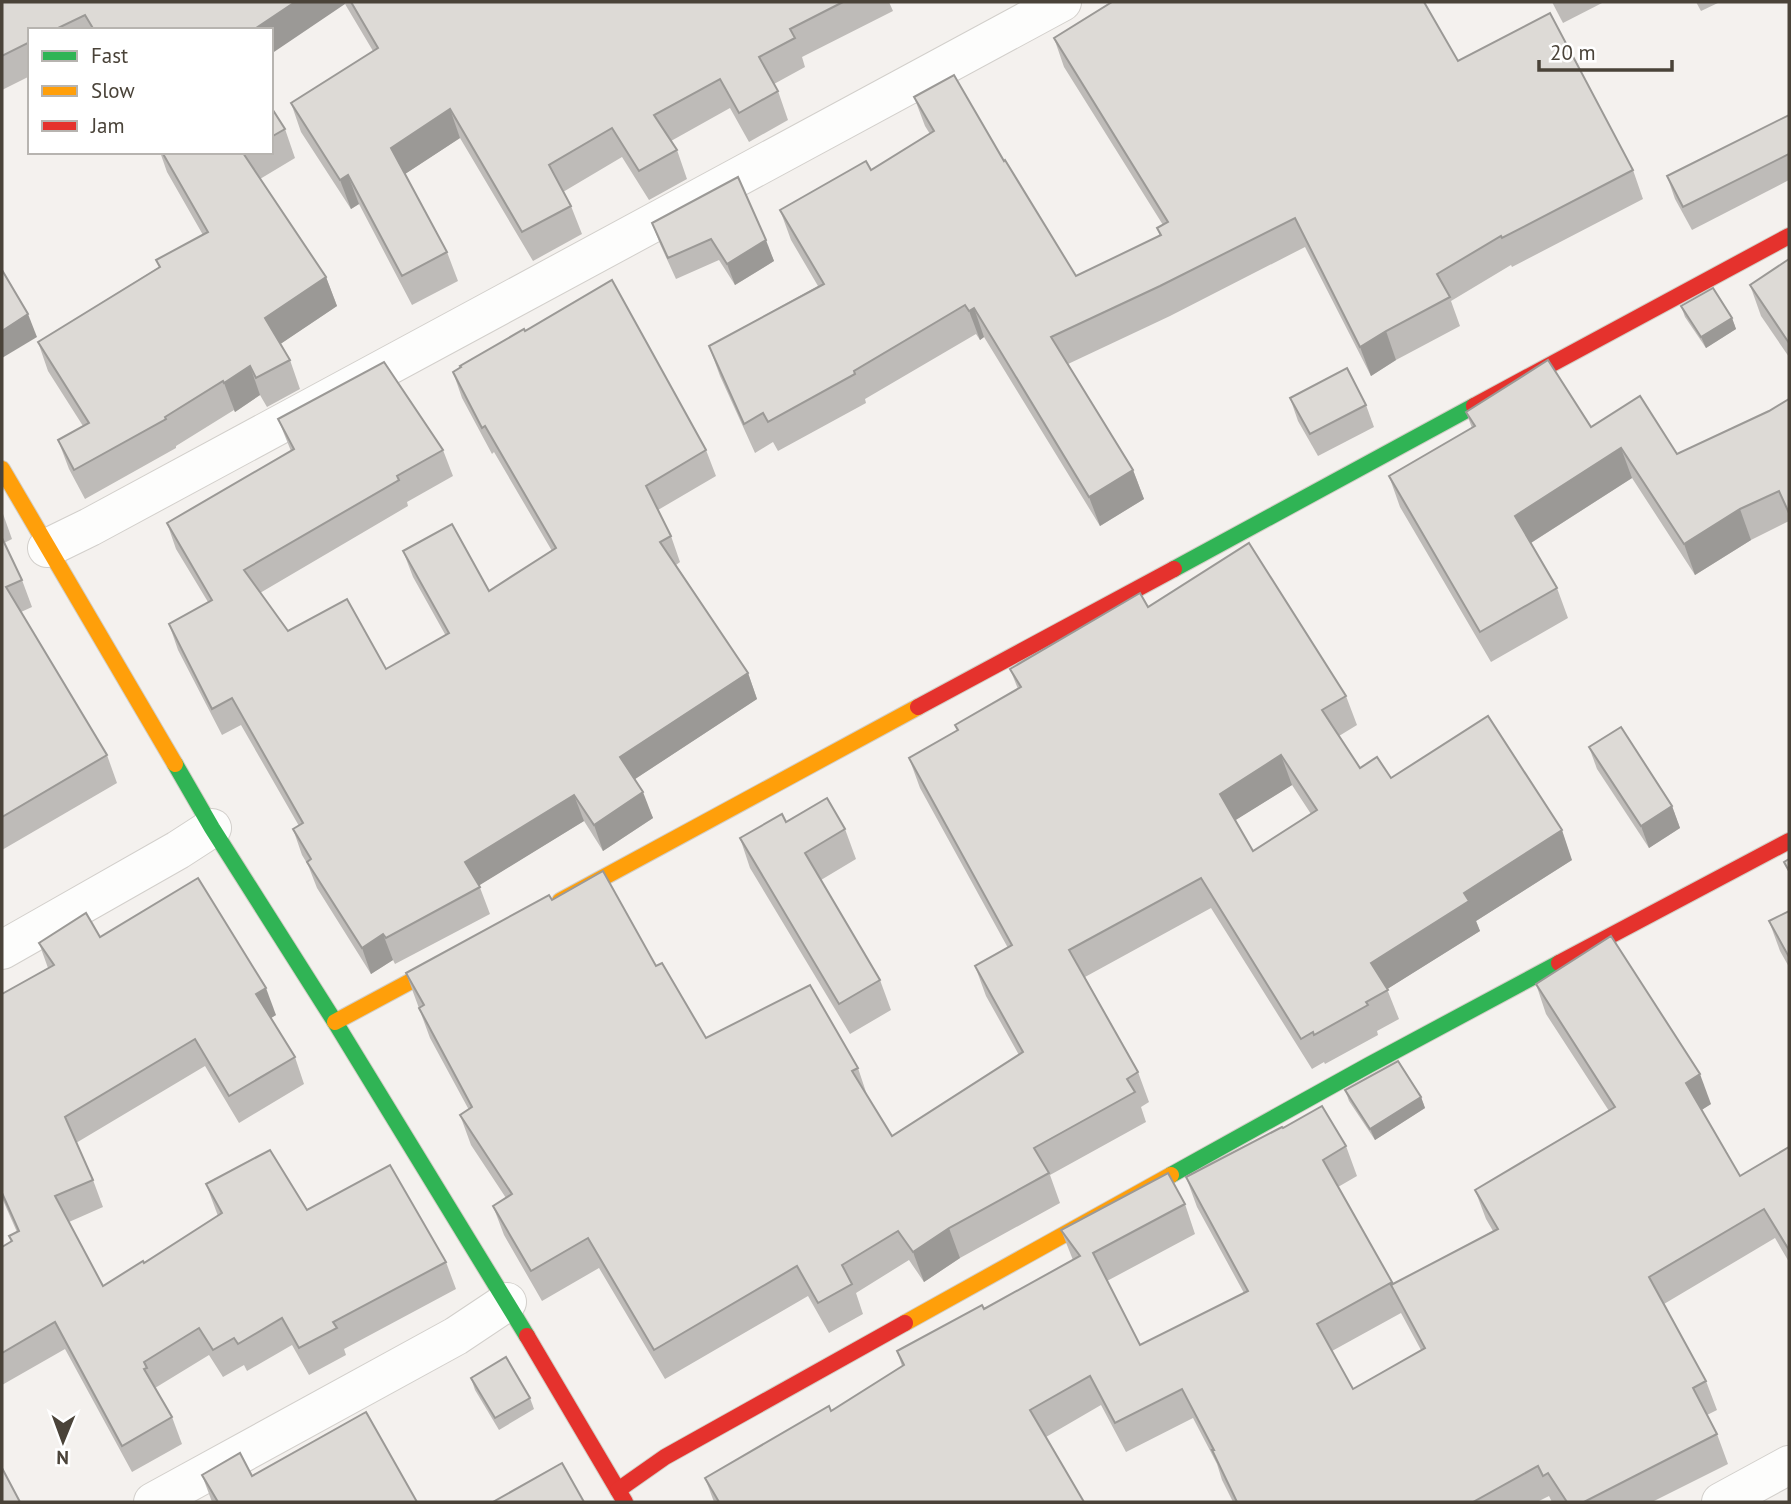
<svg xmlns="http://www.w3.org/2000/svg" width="1791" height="1504" viewBox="0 0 1791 1504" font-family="'PT Sans',sans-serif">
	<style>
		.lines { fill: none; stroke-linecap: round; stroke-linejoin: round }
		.street-casing { stroke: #d2cfcb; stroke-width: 40 }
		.fast-casing { stroke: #d2cec5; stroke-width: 18 }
		.slow-casing { stroke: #d2cec5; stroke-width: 18 }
		.jam-casing { stroke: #d2cec5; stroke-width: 18 }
		.street { stroke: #fdfdfc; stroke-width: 38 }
		.fast { stroke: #30b455; stroke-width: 16 }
		.slow { stroke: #ff9f0a; stroke-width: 16 }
		.jam { stroke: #e5322d; stroke-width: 16 }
		.wall { fill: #bebbb8; fill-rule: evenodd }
		.shaded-wall { fill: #9b9996 }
		.building { fill: #dddad6; stroke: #9b9996; stroke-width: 2; fill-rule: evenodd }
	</style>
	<rect width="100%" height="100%" fill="#f4f1ee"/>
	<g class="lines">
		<g class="street-casing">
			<g id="street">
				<path d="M47,548L90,527L1062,2"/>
				<path d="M2,950L178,850L212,828"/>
				<path d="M153,1502L456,1336L507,1302"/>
				<path d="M1721,1502L1789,1465"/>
			</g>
		</g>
		<g class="fast-casing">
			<g id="fast">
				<path d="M1174,569L1474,406"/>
				<path d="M175,764L212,828L335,1022L527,1336"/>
				<path d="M1171,1175L1369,1065L1559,963"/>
			</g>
		</g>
		<g class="slow-casing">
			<g id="slow">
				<path d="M2,469L175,764"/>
				<path d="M560,901L918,707"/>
				<path d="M335,1022L454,958"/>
				<path d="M905,1323L1171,1175"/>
			</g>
		</g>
		<g class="jam-casing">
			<g id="jam">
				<path d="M1474,406L1789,236"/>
				<path d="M918,707L1174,569"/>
				<path d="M1559,963L1789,841"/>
				<path d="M527,1336L625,1502"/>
				<path d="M618,1490L665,1457L905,1323"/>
			</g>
		</g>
		<use href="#street" class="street"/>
		<use href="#fast" class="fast"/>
		<use href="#slow" class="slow"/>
		<use href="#jam" class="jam"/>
	</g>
	<g class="wall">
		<path d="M2,2H889L893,11L802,57L805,67L774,84L778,91L788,120L749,142L730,108L671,141L677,150L687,179L649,200L622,157L563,192L571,206L582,234L533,261L460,138L405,174L447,252L458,281L412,305L359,204L351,209L301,132L291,103L373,51L345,4L271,30H30V76L2,90Z"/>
		<path d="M1552,2H1604L1563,23Z"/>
		<path d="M1696,2H1720L1701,11Z"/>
		<path d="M1054,38L1458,61L1633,170L1643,199L1512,267L1511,265L1451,301L1460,326L1396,360L1371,376L1305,247L1170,316L1068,364L1133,470L1144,499L1100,526L984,337L980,340L976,334L865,399L866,403L778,451L773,442L755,453L720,376L709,346L818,286L791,240L780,210L871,170L930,134L925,126L914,97L1004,161L1076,276L1160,236L1157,228L1163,225L1064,67Z"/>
		<path d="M271,107L285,129L295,158L260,179L326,277L337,306L280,344L290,360L300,389L267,407L260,395L235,412L234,410L176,446V448L85,499L69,469L58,440L83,426L48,371L38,342L159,267L156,260L203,235L167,172L160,152H271Z"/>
		<path d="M1789,115V180L1692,230L1675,199L1667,176Z"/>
		<path d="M738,177L774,261L735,285L719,260L676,279L660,244L652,223Z"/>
		<path d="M1789,259V357L1761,316L1750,285Z"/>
		<path d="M1681,306L1732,318L1736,329L1706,348L1685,317Z"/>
		<path d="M525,331L706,450L716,476L658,510L671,536L680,562L676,565L748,673L757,699L635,779L653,818L603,851L584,821L479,885L490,914L395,964L393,960L371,974L317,888L308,865L302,855L293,829L299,826L241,725L222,735L178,650L169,624L208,602L176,549L167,523L291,451L278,419L443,450L453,476L407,502L408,506L260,593L288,631L386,669L446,636L413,577L403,551L489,591L552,551L494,452L492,454L462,398L453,372Z"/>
		<path d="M1290,398L1366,405L1374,427L1318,456L1298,421Z"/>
		<path d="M1789,399V521L1751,540L1695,575L1632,478L1531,543L1557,588L1568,618L1491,662L1400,507L1389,476L1472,428L1466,412L1591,427L1677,454L1769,411Z"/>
		<path d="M2,511L12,539L4,543L22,580L32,607L21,612L107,755L117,783L2,850Z"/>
		<path d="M1148,607L1346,696L1357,725L1339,736L1360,768L1391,778L1572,860L1476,921L1480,931L1387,989L1399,1019L1377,1031L1378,1035L1325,1064L1324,1062L1312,1069L1211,908L1085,977L1138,1072L1149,1102L1141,1107L1146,1122L1050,1175L1060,1203L960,1258L924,1282L909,1260L856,1293L863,1314L829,1333L808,1296L665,1379L599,1268L542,1301L504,1235L493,1206L506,1198L471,1145L460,1115L469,1110L430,1038L406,973L552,900L656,966L706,1038L858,1068L868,1098L892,1136L1019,1055L986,996L975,966L1008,948L920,788L909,758L957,730L955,725L1018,689L1010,669ZM1292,785L1311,814L1253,851L1235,820Z"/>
		<path d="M1589,747L1672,806L1680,828L1649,848L1597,769Z"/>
		<path d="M786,822L845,829L856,859L821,880L880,980L891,1010L850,1034L750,868L740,838Z"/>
		<path d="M1789,911V967L1780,951L1769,921Z"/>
		<path d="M100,937L276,1015L271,1018L295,1057L304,1084L239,1123L205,1066L76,1143L93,1180L103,1207L69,1222L103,1286L144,1263L218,1216L206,1184L307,1210L446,1262L456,1289L344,1349L346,1355L309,1375L292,1345L247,1371L244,1365L223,1377L209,1355L155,1388L172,1417L182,1444L132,1472L65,1349L2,1385V1247L11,1242L9,1236L17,1232L2,1198V994L48,968L39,943Z"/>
		<path d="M1536,984L1711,1104L1701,1110L1740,1176L1789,1147V1262L1775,1238L1664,1304L1706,1381L1717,1410L1707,1415L1717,1434L1728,1464L1652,1502H1552L1549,1496L1537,1502H1233L1222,1480L1217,1464L1193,1418L1126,1452L1101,1405L1046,1437L1084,1502H714L705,1478L831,1411L902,1366L897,1351L984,1309L1073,1260L1061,1230L1185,1204L1195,1234L1107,1281L1140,1345L1244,1293L1197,1207L1186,1177L1283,1128L1346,1146L1357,1176L1338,1187L1393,1285L1493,1231L1486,1219L1475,1190L1609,1111L1546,1014ZM1401,1313L1421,1350L1353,1389L1332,1351Z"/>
		<path d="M1345,1090L1421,1097L1425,1108L1375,1140L1349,1101Z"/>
		<path d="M471,1378L530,1398L534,1409L499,1430L475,1390Z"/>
		<path d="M202,1475L252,1476L417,1502H212Z"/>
	</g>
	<g class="shaded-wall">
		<path d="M295,2H345V4L271,54V30H253Z"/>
		<path d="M450,109L460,138L402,176L391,148Z"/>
		<path d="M348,175L359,204L351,209L340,180Z"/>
		<path d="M766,240L774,261L735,285L727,264Z"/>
		<path d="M326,277L337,306L276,347L265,318Z"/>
		<path d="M974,308L984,337L980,340L969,311Z"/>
		<path d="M28,314L37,337L2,358V331Z"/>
		<path d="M1732,318L1736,329L1706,348L1701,337Z"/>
		<path d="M1386,331L1396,360L1371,376L1360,347Z"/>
		<path d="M250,366L260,395L235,412L224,383Z"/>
		<path d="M1621,448L1632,478L1526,546L1515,516Z"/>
		<path d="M1133,470L1144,499L1100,526L1089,497Z"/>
		<path d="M1740,509L1751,540L1695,575L1684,544Z"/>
		<path d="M748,673L757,699L629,783L620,757Z"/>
		<path d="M1281,755L1292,785L1231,823L1220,794Z"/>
		<path d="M643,792L653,818L603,851L594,825Z"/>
		<path d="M574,795L584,821L475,888L465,862Z"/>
		<path d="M1672,806L1680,828L1649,848L1641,826Z"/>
		<path d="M1562,830L1572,860L1476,921L1480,931L1381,993L1371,963L1464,893Z"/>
		<path d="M383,934L393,960L371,974L362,948Z"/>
		<path d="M266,988L276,1015L266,1021L256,994Z"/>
		<path d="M1700,1074L1711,1104L1697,1113L1686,1083Z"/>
		<path d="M1421,1097L1425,1108L1375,1140L1370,1129Z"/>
		<path d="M949,1228L960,1258L924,1282L913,1252Z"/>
	</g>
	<g class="building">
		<path d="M2,2H295L253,30H94L85,15L54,30H30V42L2,56Z"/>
		<path d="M351,2H843L790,29L795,38L759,57L778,91L739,113L720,79L654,115L677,150L639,171L612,128L549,165L571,206L522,232L450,109L391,148L447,252L402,276L348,175L340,180L291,103L378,48Z"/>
		<path d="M1112,2H1424L1458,61L1550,13L1633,170L1502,238L1501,236L1437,274L1450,297L1386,331L1360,347L1295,218L1160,286L1051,337L1133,470L1089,497L974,308L969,311L965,305L854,371L855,374L768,422L763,413L744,424L709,346L824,284L780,210L866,161L871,170L934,131L914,97L954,75L1004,161L1005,160L1076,276L1161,235L1157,228L1168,222L1054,38Z"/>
		<path d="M271,107L285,129L271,137Z"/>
		<path d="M1789,115V154L1683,207L1667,176Z"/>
		<path d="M162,152H245L243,153L326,277L265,318L290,360L256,378L250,366L224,383L223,381L165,417L166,419L74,470L58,440L89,423L38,342L160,267L156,260L208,232Z"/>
		<path d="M738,177L766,240L727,264L711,239L668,258L652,223Z"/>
		<path d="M1789,259V343L1750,285Z"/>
		<path d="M2,270L28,314L2,331Z"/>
		<path d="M612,280L706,450L646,486L671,536L660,542L748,673L620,757L643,792L594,825L574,795L465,862L480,887L386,938L383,934L362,948L307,862L311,859L293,829L303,823L232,698L212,709L169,624L212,600L167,523L294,449L278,419L384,362L443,450L397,476L399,480L244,570L288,631L347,599L386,669L449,633L403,551L452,524L489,591L556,548L485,426L482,428L453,372L461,367L460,366L524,329L525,331Z"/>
		<path d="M1713,288L1732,318L1701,337L1681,306Z"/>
		<path d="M1548,360L1591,427L1640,396L1677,454L1769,411L1789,399V513L1779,491L1740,509L1684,544L1621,448L1515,516L1557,588L1480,632L1389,476L1475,426L1466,412Z"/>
		<path d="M1347,368L1366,405L1310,434L1290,398Z"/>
		<path d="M2,538L22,580L6,587L107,755L2,817Z"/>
		<path d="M1249,543L1346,696L1322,710L1360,768L1377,757L1391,778L1488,716L1562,830L1464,893L1469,901L1371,963L1388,990L1366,1002L1368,1005L1314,1035L1313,1032L1301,1039L1201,878L1069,950L1138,1072L1127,1079L1135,1092L1034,1148L1049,1173L949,1228L913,1252L898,1231L842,1265L852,1284L818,1303L797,1266L654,1350L588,1238L531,1271L493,1206L512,1194L460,1115L472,1107L419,1008L424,1005L406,973L549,895L552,900L603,871L656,966L662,963L706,1038L810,985L858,1068L852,1071L892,1136L1023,1052L975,966L1012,945L909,758L958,730L955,725L1021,687L1010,669L1140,593L1148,607ZM1281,755L1317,810L1253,851L1220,794Z"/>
		<path d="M1621,727L1672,806L1641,826L1589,747Z"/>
		<path d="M827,798L845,829L805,853L880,980L839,1004L740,838L782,814L786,822Z"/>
		<path d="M1789,859V871L1784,862Z"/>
		<path d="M198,878L266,988L256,994L295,1057L229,1096L195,1039L65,1117L93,1180L55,1196L103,1286L143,1261L144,1263L222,1213L206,1184L270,1150L307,1210L390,1165L446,1262L333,1322L337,1328L299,1348L282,1318L238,1344L234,1338L213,1350L199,1328L144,1362L147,1368L144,1369L172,1417L122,1446L55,1322L2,1353V1247L12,1241L9,1236L19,1231L2,1193V994L54,965L39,943L86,913L100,937Z"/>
		<path d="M1789,911V957L1769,921Z"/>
		<path d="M1611,936L1700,1074L1686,1083L1740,1176L1789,1147V1250L1764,1209L1649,1277L1706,1381L1693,1388L1717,1434L1584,1502H1567L1548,1473L1543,1476L1538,1466L1473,1502H1237L1212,1450H1214L1182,1389L1115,1423L1090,1376L1030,1410L1084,1502H719L705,1478L829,1406L831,1411L904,1365L897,1351L982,1305L984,1309L1080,1256L1061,1230L1168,1173L1185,1204L1093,1253L1140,1345L1248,1291L1186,1177L1282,1127L1283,1128L1322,1106L1346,1146L1323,1160L1392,1282L1317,1324L1353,1389L1425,1348L1391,1285L1498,1229L1475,1190L1615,1107L1536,984Z"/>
		<path d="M1398,1061L1421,1097L1370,1129L1345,1090Z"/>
		<path d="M506,1357L530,1398L495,1418L471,1378Z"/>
		<path d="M366,1412L417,1502H218L202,1475L240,1453L252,1476Z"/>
		<path d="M562,1463L584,1502H493Z"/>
		<path d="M2,1468L20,1502H2Z"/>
	</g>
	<rect width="1791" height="1504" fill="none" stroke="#4a4339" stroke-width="7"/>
	<rect x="28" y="28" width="245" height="126" fill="#ffffff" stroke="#b7b4b0" stroke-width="2"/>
	<rect x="42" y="51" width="35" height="10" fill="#30b455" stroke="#b7b4b0" stroke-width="2"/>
	<text x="91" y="63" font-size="21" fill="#4a4339">Fast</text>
	<rect x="42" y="86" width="35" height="10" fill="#ff9f0a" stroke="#b7b4b0" stroke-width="2"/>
	<text x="91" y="98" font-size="21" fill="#4a4339">Slow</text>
	<rect x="42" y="121" width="35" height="10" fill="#e5322d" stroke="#b7b4b0" stroke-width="2"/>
	<text x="91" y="133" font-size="21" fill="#4a4339">Jam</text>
	<g transform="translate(63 1441) rotate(181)" stroke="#ffffff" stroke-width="5" paint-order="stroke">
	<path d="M0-5L12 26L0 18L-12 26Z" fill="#4a4339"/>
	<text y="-10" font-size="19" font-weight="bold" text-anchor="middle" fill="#4a4339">N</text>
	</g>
	<path d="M1539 60v10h133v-10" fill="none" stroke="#4a4339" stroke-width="3.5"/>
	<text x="1550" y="60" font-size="21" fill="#4a4339" stroke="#ffffff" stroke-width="5" paint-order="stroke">20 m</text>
</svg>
